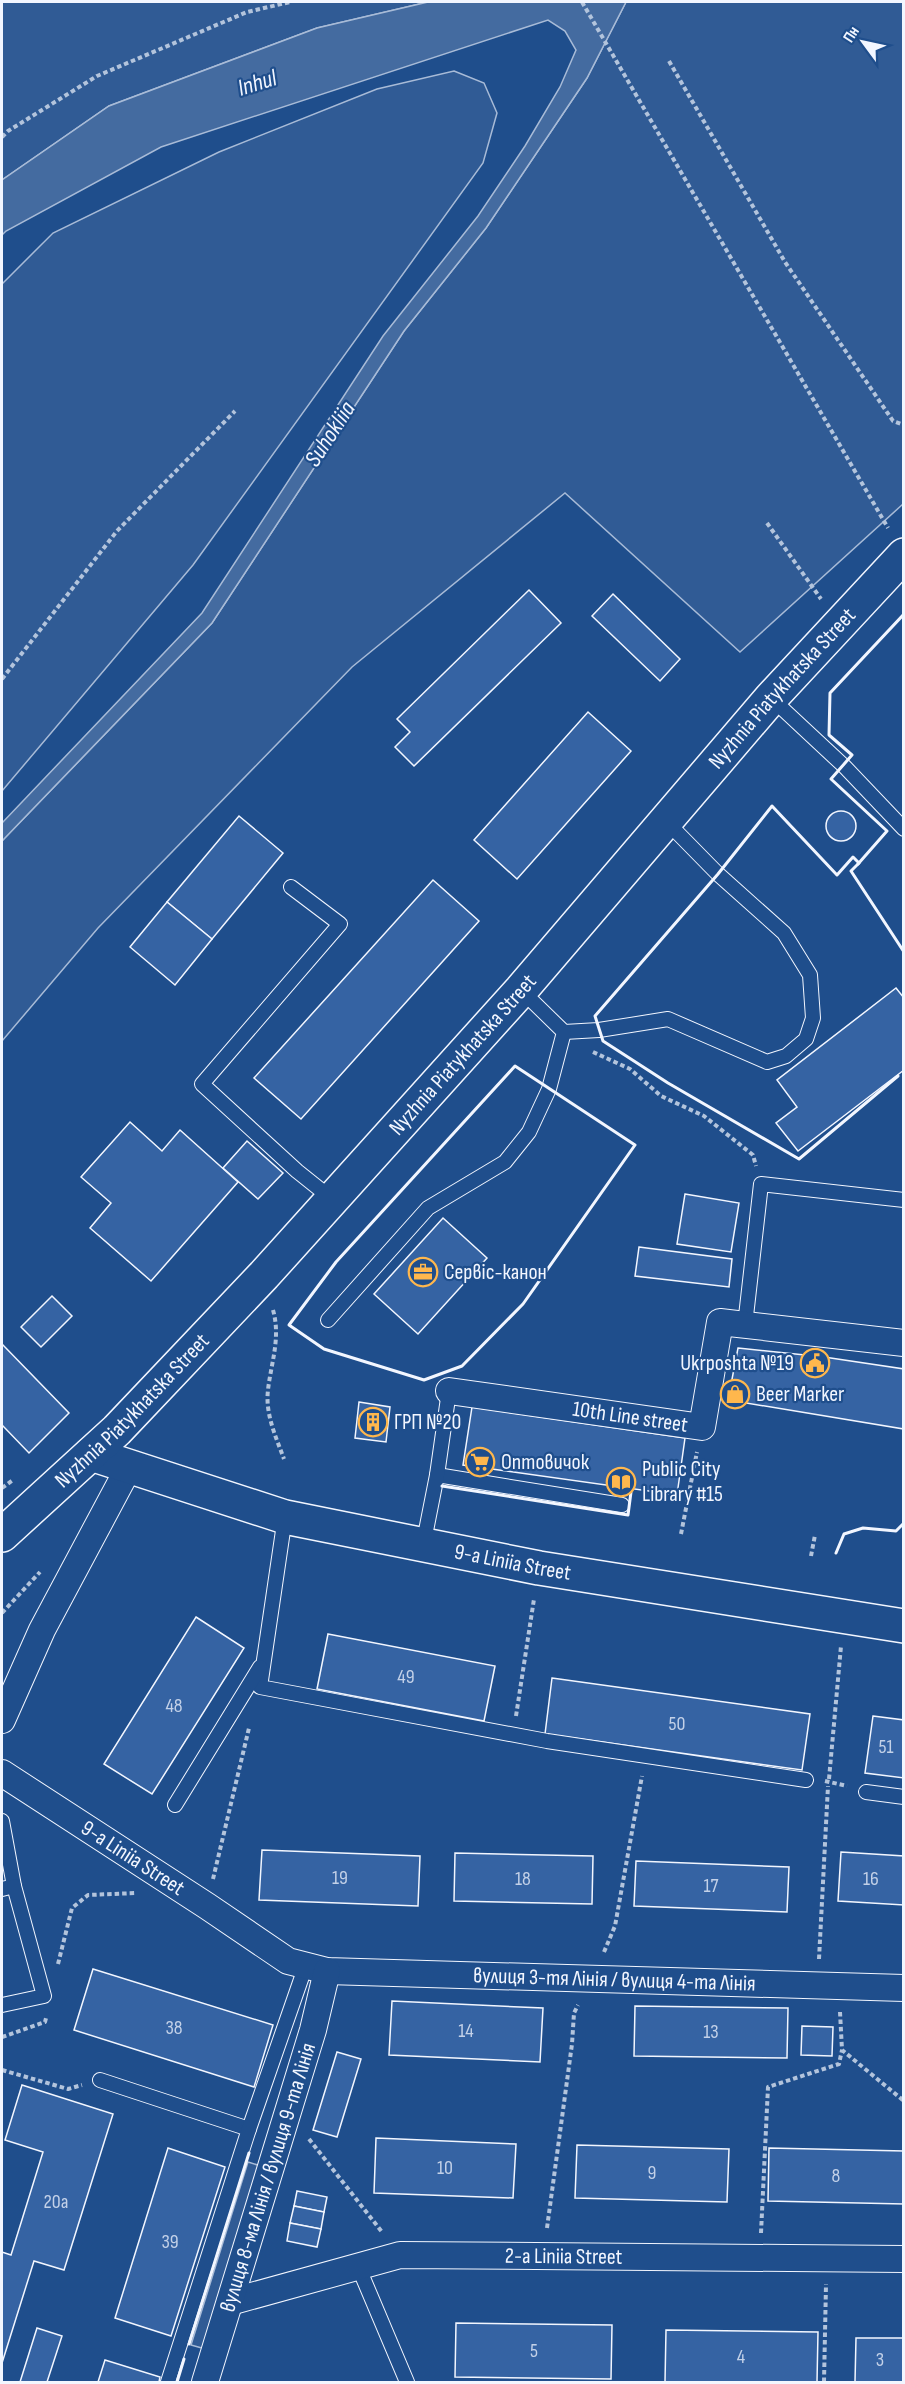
<svg xmlns="http://www.w3.org/2000/svg" width="905" height="2384" viewBox="0 0 905 2384" font-family="'Sofia Sans Condensed',sans-serif">
	<style>
		.built { fill: #305b95; stroke: #a8bbd7; stroke-width: 1.5 }
		.water { fill: #446ba0; stroke: #a8bbd7; stroke-width: 1.5 }
		.building { fill: #3563a3; stroke: #f2f6ff; stroke-width: 1.5 }
		.lines { fill: none; stroke-linecap: round; stroke-linejoin: round }
		.lane-casing { stroke: #f2f6ff; stroke-width: 16 }
		.street-casing { stroke: #f2f6ff; stroke-width: 28 }
		.secondary-casing { stroke: #f2f6ff; stroke-width: 36 }
		.path { stroke: #b3c4dc; stroke-width: 4; stroke-dasharray: 4.5 3; stroke-linecap: butt }
		.lane { stroke: #1f4e8c; stroke-width: 14 }
		.street { stroke: #1f4e8c; stroke-width: 26 }
		.secondary { stroke: #1f4e8c; stroke-width: 33 }
		.wall { stroke: #f2f6ff; stroke-width: 3 }
		.labels { text-anchor: middle; dominant-baseline: central; stroke-width: 4.5; stroke-linejoin: round; paint-order: stroke }
		.number-label { font-size: 20px; fill: #c3d1e8 }
		.street-label { font-size: 22px; fill: #f2f6ff; stroke: #1f4e8c }
		.poi-label { font-size: 22px; fill: #f2f6ff; stroke: #1f4e8c; text-anchor: start }
		.water-label { font-size: 24px; font-style: italic; fill: #f2f6ff; stroke: #1f4e8c }
	</style>
	<rect width="100%" height="100%" fill="#1f4e8c"/>
	<g class="built">
		<path d="M2,2H428L317,28L109,106L2,180Z"/>
		<path d="M626,2H903V504L740,652L565,493L352,667L98,928L2,1041V841L212,623L404,331L486,228L587,78Z"/>
		<path d="M454,71L484,83L497,113L483,163L193,565L2,791V284L53,233L219,152L377,89Z"/>
		<path d="M248,2162L267,2168L209,2350L191,2345Z"/>
	</g>
	<path class="water" d="M428,2H626L587,78L486,228L404,331L212,623L2,841V823L202,613L383,336L478,216L525,146L560,87L576,50L565,31L548,20L161,147L6,231L2,235V180L109,106L317,28Z"/>
	<g class="building">
		<path d="M529,590L561,623L414,766L395,747L410,732L397,719Z"/>
		<path d="M613,594L680,659L660,681L592,616Z"/>
		<path d="M588,712L631,751L517,879L474,840Z"/>
		<circle cx="841" cy="826" r="15"/>
		<path d="M239,816L283,853L212,939L167,902Z"/>
		<path d="M433,880L479,921L301,1119L254,1078Z"/>
		<path d="M167,902L212,939L175,985L130,947Z"/>
		<path d="M896,988L904,998V1070L798,1151L776,1123L797,1107L777,1080Z"/>
		<path d="M130,1122L162,1151L180,1130L238,1182L151,1281L90,1228L111,1203L81,1177Z"/>
		<path d="M247,1141L283,1173L258,1199L223,1168Z"/>
		<path d="M685,1194L739,1203L731,1252L677,1244Z"/>
		<path d="M443,1218L487,1258L418,1334L374,1294Z"/>
		<path d="M639,1247L732,1259L729,1287L635,1276Z"/>
		<path d="M52,1296L72,1316L41,1347L21,1327Z"/>
		<path d="M2,1344L69,1413L29,1453L2,1425Z"/>
		<path d="M738,1348L824,1357L904,1369V1429L728,1400Z"/>
		<path d="M359,1402L390,1407L386,1442L355,1438Z"/>
		<path d="M472,1407L685,1438L677,1495L463,1465Z"/>
		<path d="M196,1617L244,1648L152,1794L104,1764Z"/>
		<path d="M328,1634L495,1666L484,1721L317,1689Z"/>
		<path d="M552,1678L810,1714L802,1770L545,1734Z"/>
		<path d="M873,1716L904,1720V1778L865,1773Z"/>
		<path d="M262,1850L420,1856L418,1906L259,1900Z"/>
		<path d="M841,1852L904,1856V1905L838,1901Z"/>
		<path d="M455,1853L593,1856L592,1904L454,1901Z"/>
		<path d="M636,1861L789,1867L787,1912L634,1906Z"/>
		<path d="M93,1969L273,2025L254,2087L74,2030Z"/>
		<path d="M392,2001L543,2008L540,2062L389,2055Z"/>
		<path d="M635,2006L788,2008L787,2058L634,2056Z"/>
		<path d="M802,2026L833,2027L832,2056L801,2055Z"/>
		<path d="M337,2052L361,2059L337,2137L313,2130Z"/>
		<path d="M22,2085L113,2114L64,2270L34,2261L2,2363V2252L11,2255L43,2152L5,2140Z"/>
		<path d="M376,2138L516,2144L513,2198L374,2193Z"/>
		<path d="M577,2145L729,2149L727,2202L575,2198Z"/>
		<path d="M168,2148L225,2167L171,2336L115,2318Z"/>
		<path d="M769,2148L904,2151V2204L768,2201Z"/>
		<path d="M297,2191L327,2197L324,2212L294,2206Z"/>
		<path d="M294,2206L324,2212L321,2229L290,2223Z"/>
		<path d="M290,2223L321,2229L317,2247L287,2241Z"/>
		<path d="M456,2323L612,2325L611,2379L455,2377Z"/>
		<path d="M37,2328L62,2336L47,2382H20Z"/>
		<path d="M666,2330L818,2332L817,2382H665Z"/>
		<path d="M856,2338H904V2382H855Z"/>
		<path d="M105,2360L160,2377L159,2382H98Z"/>
	</g>
	<g class="lines">
		<g class="lane-casing">
			<g id="lane">
				<path d="M771,698L844,766L904,829"/>
				<path d="M291,887L340,924L202,1084L297,1171L332,1199"/>
				<path d="M564,1032L599,1030L668,1019L767,1062L786,1056L806,1039L813,1018L810,975L784,933L718,874L666,821"/>
				<path d="M328,1320L428,1208L505,1162L529,1132L549,1089L564,1032L521,990"/>
				<path d="M745,1325L761,1184L904,1200"/>
				<path d="M437,1475L622,1505"/>
				<path d="M285,1517L260,1687L547,1741L806,1780"/>
				<path d="M423,1546L437,1475L449,1391"/>
				<path d="M866,1792L904,1797"/>
				<path d="M175,1805L260,1667"/>
				<path d="M2,1821L14,1886L2,1889"/>
				<path d="M2,2005L44,1996L14,1886"/>
				<path d="M100,2080L249,2129"/>
				<path d="M358,2266L407,2382"/>
				<path d="M168,2382L249,2129L306,1965"/>
			</g>
		</g>
		<g class="street-casing">
			<g id="street">
				<path id="s1" d="M449,1391L702,1427L720,1322L904,1343"/>
				<path d="M2,1720L42,1630L129,1467"/>
				<path id="s2" d="M2,1773L207,1906L288,1961L327,1971L904,1988"/>
				<path id="s3" d="M230,2302L400,2255L904,2259"/>
				<path id="s4" d="M205,2382L313,2030L327,1971"/>
			</g>
		</g>
		<g class="secondary-casing">
			<g id="secondary">
				<path id="s5" d="M91,1454L285,1517L539,1568L904,1626"/>
				<path id="s6" d="M2,1535L117,1430L264,1275L521,990L771,698L904,555"/>
			</g>
		</g>
		<g class="path">
			<path d="M582,2L888,528"/>
			<path d="M669,61L785,262L893,421L904,425"/>
			<path d="M2,137L8,131L97,76L247,12L290,2"/>
			<path d="M767,523L821,599"/>
			<path d="M2,679L117,531L235,411"/>
			<path d="M593,1052L630,1069L661,1096L704,1116L753,1155L756,1166"/>
			<path d="M273,1310C281,1338 271,1363 268,1390C265,1414 276,1437 284,1459"/>
			<path d="M2,1488L13,1480"/>
			<path d="M681,1534L697,1452"/>
			<path d="M811,1556L815,1535"/>
			<path d="M2,1613L40,1572"/>
			<path d="M516,1716L534,1599"/>
			<path d="M829,1779L841,1646"/>
			<path d="M825,1781L847,1786"/>
			<path d="M213,1879L249,1728"/>
			<path d="M604,1952L615,1926L642,1776"/>
			<path d="M819,1959L828,1786"/>
			<path d="M58,1964L72,1908L88,1895L137,1893"/>
			<path d="M840,2012L842,2050L904,2101"/>
			<path d="M2,2037L45,2022L46,2018"/>
			<path d="M2,2070L68,2089L82,2085"/>
			<path d="M309,2139L382,2232"/>
			<path d="M547,2228L572,2044L574,2013L578,2005"/>
			<path d="M761,2233L768,2087L839,2064L842,2050"/>
			<path d="M824,2382L826,2284"/>
		</g>
		<use href="#lane" class="lane"/>
		<use href="#street" class="street"/>
		<use href="#secondary" class="secondary"/>
		<g class="wall">
			<path d="M858,864L887,831L831,779L852,755L829,735L830,693L904,614"/>
			<path d="M515,1066L635,1145L523,1304L462,1366L424,1380L324,1349L289,1325L336,1262Z"/>
			<path d="M898,1076L799,1159L668,1083L603,1041L595,1016L718,874L772,806L837,875L853,857L859,863L851,871L904,952"/>
			<path d="M442,1486L628,1515L631,1492"/>
			<path d="M836,1553L844,1534L863,1528L896,1531L904,1523"/>
			<path d="M189,2344L249,2153"/>
			<path d="M177,2382L184,2359"/>
		</g>
	</g>
	<defs>
		<g id="office-ring" transform="scale(1.5)"><circle r="9.5" fill="#1f4e8c" stroke="#ffb74d" stroke-width="1.5"/><path d="M-6-3h4V-5.5h4V-3h4V5H-6ZM-1-4.5V-3h2v-1.5ZM-6 0V1H6V0Z" fill="#ffb74d"/></g>
		<g id="civic-ring" transform="scale(1.5)"><circle r="9.5" fill="#1f4e8c" stroke="#ffb74d" stroke-width="1.5"/><path d="M-.6-6.5H3V-4.5H.6V-3L4-1V1h2V6H-6V1h2V-1L-.6-3ZM-1.2 2.5V6h2.4V2.5Z" fill="#ffb74d"/></g>
		<g id="shop-ring" transform="scale(1.5)"><circle r="9.5" fill="#1f4e8c" stroke="#ffb74d" stroke-width="1.5"/><path d="M-5-2.5h2.3a2.7 3.5 0 0 1 5.4 0H5L5.5 6h-11ZM-1.5-2.5h3a1.5 2.3 0 0 0-3 0Z" fill="#ffb74d"/></g>
		<g id="building-ring" transform="scale(1.5)"><circle r="9.5" fill="#1f4e8c" stroke="#ffb74d" stroke-width="1.5"/><path d="M-4-6H4V6H1V3H-1V6H-4ZM-2.5-4.3h1.7v1.8h-1.7ZM.8-4.3h1.7v1.8H.8ZM-2.5-1h1.7V.8h-1.7ZM.8-1h1.7V.8H.8Z" fill="#ffb74d"/></g>
		<g id="supermarket-ring" transform="scale(1.5)"><circle r="9.5" fill="#1f4e8c" stroke="#ffb74d" stroke-width="1.5"/><path d="M-6-5.5h2.5l.6 2H6L4.5 2H-2.5L-4.4-4H-6ZM-1.5 3.2a1.3 1.3 0 1 0 .1 0ZM3 3.2a1.3 1.3 0 1 0 .1 0Z" fill="#ffb74d"/></g>
		<g id="library-ring" transform="scale(1.5)"><circle r="9.5" fill="#1f4e8c" stroke="#ffb74d" stroke-width="1.5"/><path d="M-6-4Q-3-5.5-.7-3.5V5Q-3 3-6 4ZM6-4Q3-5.5 .7-3.5V5Q3 3 6 4Z" fill="#ffb74d"/></g>
	</defs>
	<g fill-rule="evenodd">
		<use href="#office-ring" x="423" y="1272"/>
		<use href="#civic-ring" x="815" y="1363"/>
		<use href="#shop-ring" x="735" y="1394"/>
		<use href="#building-ring" x="373" y="1422"/>
		<use href="#supermarket-ring" x="480" y="1462"/>
		<use href="#library-ring" x="621" y="1482"/>
	</g>
	<g class="labels">
		<g class="number-label">
			<text x="406" y="1677">49</text>
			<text x="174" y="1706">48</text>
			<text x="677" y="1724">50</text>
			<text x="886" y="1747">51</text>
			<text x="340" y="1878">19</text>
			<text x="523" y="1879">18</text>
			<text x="871" y="1879">16</text>
			<text x="711" y="1886">17</text>
			<text x="174" y="2028">38</text>
			<text x="466" y="2031">14</text>
			<text x="711" y="2032">13</text>
			<text x="445" y="2168">10</text>
			<text x="652" y="2173">9</text>
			<text x="836" y="2176">8</text>
			<text x="56" y="2202">20а</text>
			<text x="170" y="2242">39</text>
			<text x="534" y="2351">5</text>
			<text x="741" y="2357">4</text>
			<text x="880" y="2360">3</text>
		</g>
		<g class="street-label">
			<text stroke="none"><textPath href="#s6" startOffset="1152">Nyzhnia Piatykhatska Street</textPath></text>
			<text stroke="none"><textPath href="#s6" startOffset="666">Nyzhnia Piatykhatska Street</textPath></text>
			<text stroke="none"><textPath href="#s6" startOffset="180">Nyzhnia Piatykhatska Street</textPath></text>
			<text stroke="none"><textPath href="#s1" startOffset="183">10th Line street</textPath></text>
			<text stroke="none"><textPath href="#s5" startOffset="436">9-a Liniia Street</textPath></text>
			<text stroke="none"><textPath href="#s2" startOffset="156">9-a Liniia Street</textPath></text>
			<text stroke="none"><textPath href="#s2" startOffset="670">вулиця 3-тя Лінія / вулиця 4-та Лінія</textPath></text>
			<text stroke="none"><textPath href="#s4" startOffset="214">вулиця 8-ма Лінія / вулиця 9-та Лінія</textPath></text>
			<text stroke="none"><textPath href="#s3" startOffset="340">2-a Liniia Street</textPath></text>
		</g>
		<g class="poi-label">
			<text x="444" y="1272">Сервіс-канон</text>
			<text x="794" y="1363" text-anchor="end">Ukrposhta №19</text>
			<text x="756" y="1394">Beer Marker</text>
			<text x="394" y="1422">ГРП №20</text>
			<text x="501" y="1462">Оптовичок</text>
			<text x="642" y="1469">Public City<tspan x="642" dy="25">Library #15</tspan></text>
		</g>
		<g class="water-label">
			<text transform="translate(257 83) rotate(-17)">Inhul</text>
			<text transform="translate(330 434) rotate(-57)">Suhokliia</text>
		</g>
	</g>
	<rect width="905" height="2384" fill="none" stroke="#f2f6ff" stroke-width="6"/>
	<g transform="translate(863 42) rotate(303)" stroke="#1f4e8c" stroke-width="4.5" paint-order="stroke">
	<path d="M0-4.5L10 22L0 15L-10 22Z" fill="#f2f6ff"/>
	<text y="-9" font-size="16" font-weight="bold" text-anchor="middle" fill="#f2f6ff">Пн</text>
	</g>
</svg>
